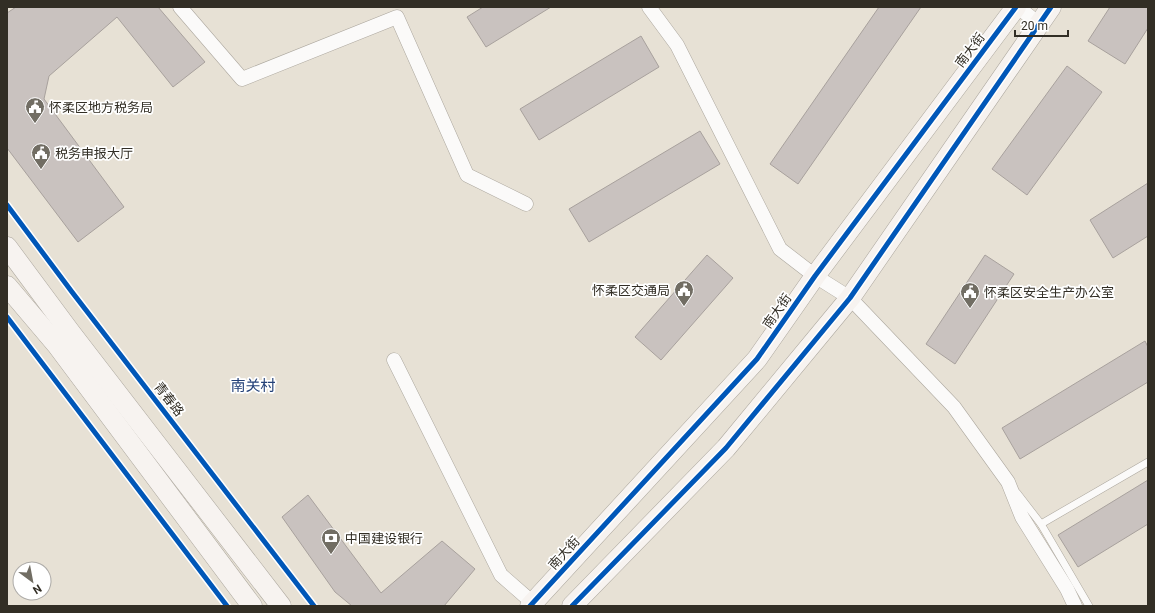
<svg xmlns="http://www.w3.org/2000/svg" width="1155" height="613" viewBox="0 0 1155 613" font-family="Roboto,'Noto Sans SC',sans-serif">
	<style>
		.building { fill: #c9c2bf; stroke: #a8a19d }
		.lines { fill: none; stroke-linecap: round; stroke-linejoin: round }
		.lane-casing { stroke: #aca79e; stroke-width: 8 }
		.street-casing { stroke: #aca79e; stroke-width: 15 }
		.secondary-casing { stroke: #aca79e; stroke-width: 21 }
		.lane { stroke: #fbfaf9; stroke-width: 7 }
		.street { stroke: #fbfaf9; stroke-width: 14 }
		.secondary { stroke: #f7f3f0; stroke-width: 20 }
		.cycleway-casing { stroke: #fff; stroke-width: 8 }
		.cycleway { stroke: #0057b8; stroke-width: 5 }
		.labels { text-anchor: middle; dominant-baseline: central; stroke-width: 3.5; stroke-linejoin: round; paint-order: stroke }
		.street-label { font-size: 13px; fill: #322e25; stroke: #fff }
		.poi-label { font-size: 13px; fill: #322e25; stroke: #fff; text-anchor: start }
		.quarter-label { font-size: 15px; fill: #244178; stroke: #fff }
	</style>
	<rect width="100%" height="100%" fill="#e7e1d5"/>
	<g class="building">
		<path d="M16,7H158L205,62L173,87L117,17L49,76L44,99L124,207L78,242L7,148V13Z"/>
		<path d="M483,7H551L486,47L467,17Z"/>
		<path d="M879,7H921L798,184L770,164Z"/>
		<path d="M1110,7H1148V28L1125,64L1088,41Z"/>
		<path d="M641,36L659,67L539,140L520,109Z"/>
		<path d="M1067,66L1102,92L1027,195L992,169Z"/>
		<path d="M700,131L720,164L589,242L569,209Z"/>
		<path d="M1148,183V236L1113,258L1090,220Z"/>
		<path d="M707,255L733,278L661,360L635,337Z"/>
		<path d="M985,255L1014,274L955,364L926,344Z"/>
		<path d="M1145,341L1148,347V382L1020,459L1002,428Z"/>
		<path d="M1148,480V524L1078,567L1058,535Z"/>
		<path d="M308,495L381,593L442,541L475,569L444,606H352L335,592L282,517Z"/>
	</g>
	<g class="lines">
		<g class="lane-casing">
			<g id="lane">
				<path d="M1017,493L1041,524L1089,606"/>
				<path d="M1041,524L1148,462"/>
			</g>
		</g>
		<g class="street-casing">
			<g id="street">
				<path d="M180,7L242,79L397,17L467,175L526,204"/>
				<path d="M649,7L677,45L780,249L815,276L850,298L954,407L1008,482L1022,517L1067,589L1075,606"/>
				<path d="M1018,7L1039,24"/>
				<path d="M394,360L501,575L533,603"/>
			</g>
		</g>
		<g class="secondary-casing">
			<g id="secondary">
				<path d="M7,247L70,332L281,606"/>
				<path d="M7,286L57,345L252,606"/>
				<path d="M530,606L757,359L815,276L1016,7"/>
				<path d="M572,606L726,448L850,298L1051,7"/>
			</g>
		</g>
		<use href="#lane" class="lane"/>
		<use href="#street" class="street"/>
		<use href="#secondary" class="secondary"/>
		<g class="cycleway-casing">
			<g id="cycleway">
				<path d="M7,205L72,292L314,606"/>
				<path d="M7,317L227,606"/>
				<path d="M530,606L757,359L815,276L1016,7"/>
				<path d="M572,606L726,448L850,298L1051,7"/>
			</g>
		</g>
		<use href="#cycleway" class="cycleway"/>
	</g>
	<defs>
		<g id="civic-pin" transform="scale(1)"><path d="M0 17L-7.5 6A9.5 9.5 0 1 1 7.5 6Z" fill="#716d63" stroke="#fff"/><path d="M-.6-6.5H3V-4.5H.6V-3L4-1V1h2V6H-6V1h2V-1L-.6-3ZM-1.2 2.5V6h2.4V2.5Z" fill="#fff"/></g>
		<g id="bank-pin" transform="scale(1)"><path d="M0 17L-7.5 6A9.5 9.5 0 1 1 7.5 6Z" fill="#716d63" stroke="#fff"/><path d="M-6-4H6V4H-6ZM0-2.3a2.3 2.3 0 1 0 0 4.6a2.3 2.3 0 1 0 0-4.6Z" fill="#fff"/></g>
	</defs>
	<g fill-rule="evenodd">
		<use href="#civic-pin" x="35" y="107"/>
		<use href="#civic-pin" x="41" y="153"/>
		<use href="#civic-pin" x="684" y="290"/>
		<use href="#civic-pin" x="970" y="292"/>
		<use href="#bank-pin" x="331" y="538"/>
	</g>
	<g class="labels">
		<g class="street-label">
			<text transform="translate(970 50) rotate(-53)">南大街</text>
			<text transform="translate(777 311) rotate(-55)">南大街</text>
			<text transform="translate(169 399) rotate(52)">青春路</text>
			<text transform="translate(564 553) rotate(-48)">南大街</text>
		</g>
		<g class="poi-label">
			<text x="49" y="107">怀柔区地方税务局</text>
			<text x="55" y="153">税务申报大厅</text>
			<text x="670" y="290" text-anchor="end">怀柔区交通局</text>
			<text x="984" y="292">怀柔区安全生产办公室</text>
			<text x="345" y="538">中国建设银行</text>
		</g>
		<g class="quarter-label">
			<text x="253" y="386">南关村</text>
		</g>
	</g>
	<rect width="1155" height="613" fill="none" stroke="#322e25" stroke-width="16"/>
	<g transform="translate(32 581) rotate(148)"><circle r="19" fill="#ffffff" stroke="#adaba8"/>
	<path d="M0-3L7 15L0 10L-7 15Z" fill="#716d63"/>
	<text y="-6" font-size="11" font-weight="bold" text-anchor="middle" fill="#322e25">N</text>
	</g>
	<path d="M1015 30v6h53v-6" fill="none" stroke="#322e25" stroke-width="2"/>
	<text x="1021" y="30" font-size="12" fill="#322e25" stroke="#ffffff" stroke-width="3" paint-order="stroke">20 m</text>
</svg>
